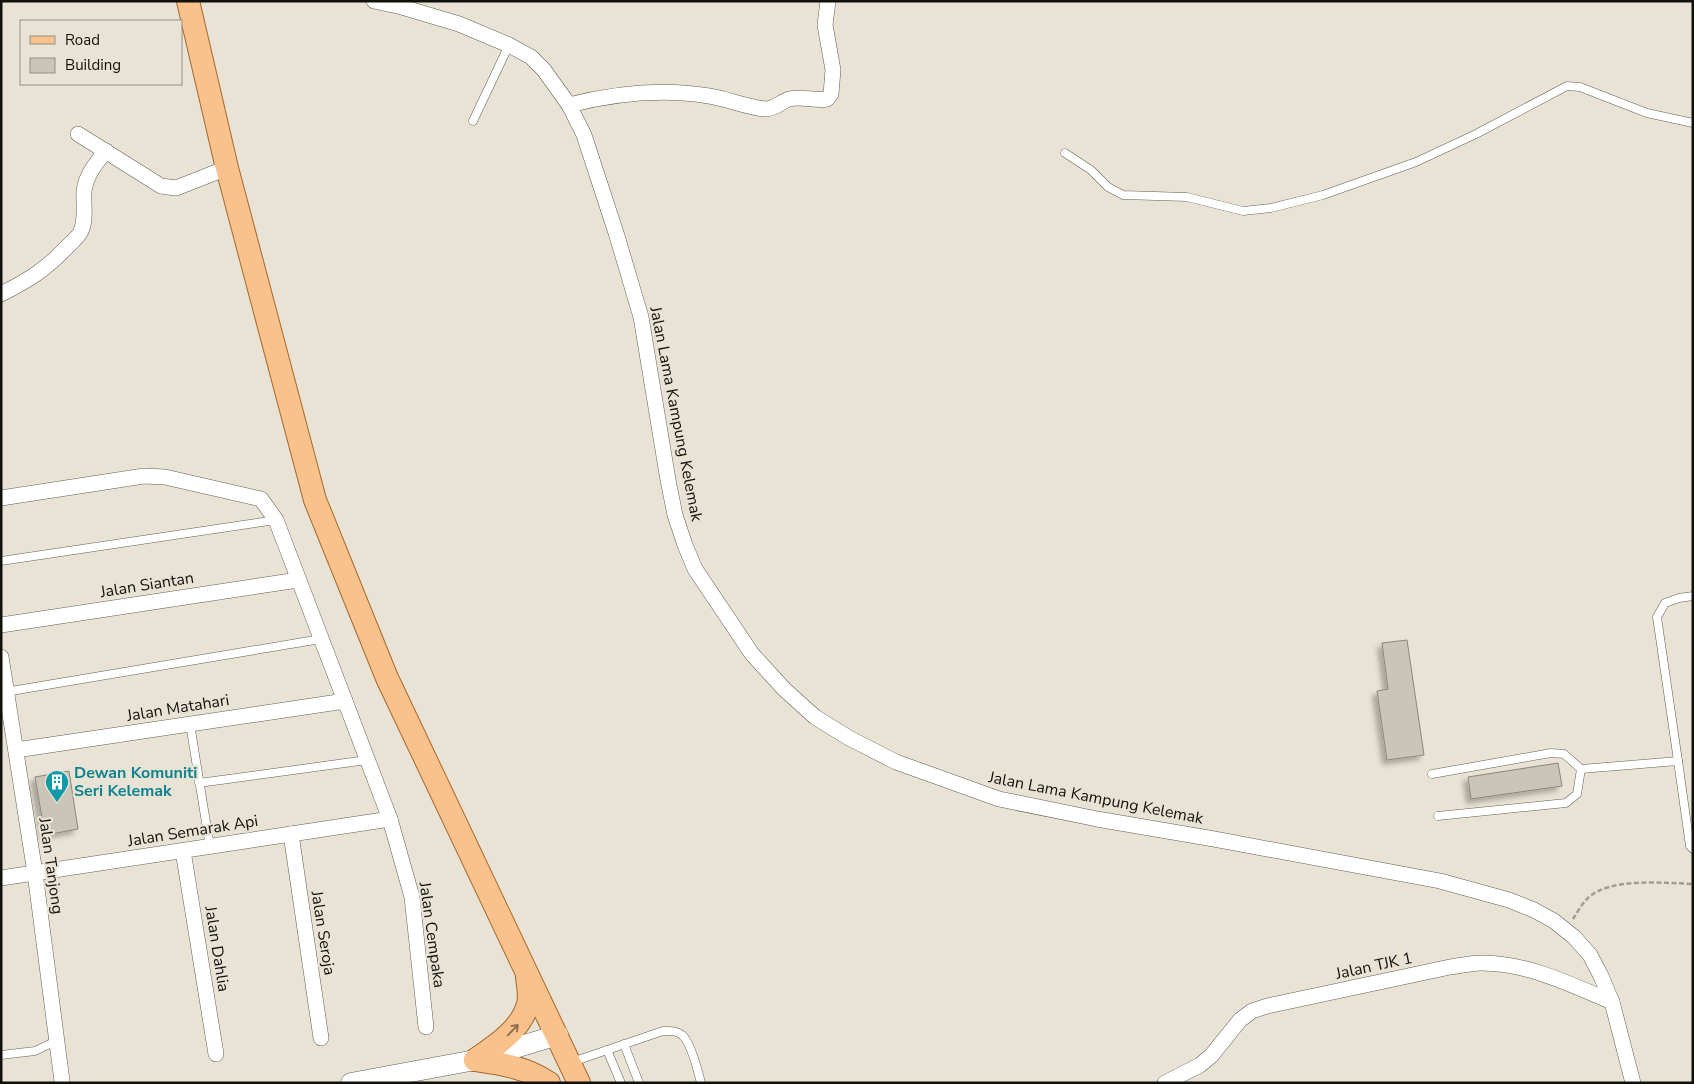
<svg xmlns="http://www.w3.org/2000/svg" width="1694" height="1084" viewBox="0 0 1694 1084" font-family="'Nunito Sans',sans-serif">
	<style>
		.building { fill: #c9c5b7; stroke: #8b877a; filter: url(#shadow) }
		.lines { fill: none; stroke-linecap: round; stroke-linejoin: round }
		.lane-casing { stroke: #625e52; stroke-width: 9 }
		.street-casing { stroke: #625e52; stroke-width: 16 }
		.secondary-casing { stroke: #625e52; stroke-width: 21 }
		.primary-casing { stroke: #a5682c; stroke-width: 24 }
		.path { stroke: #a19d92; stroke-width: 2.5; stroke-dasharray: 5 2.5; stroke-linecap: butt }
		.lane { stroke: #fff; stroke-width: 8 }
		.street { stroke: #fff; stroke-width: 15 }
		.secondary { stroke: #fff; stroke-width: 20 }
		.primary { stroke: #f9c18b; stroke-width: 22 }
		.oneway { stroke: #917151 }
		.labels { text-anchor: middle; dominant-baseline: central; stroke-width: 4.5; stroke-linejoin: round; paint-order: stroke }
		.street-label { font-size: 16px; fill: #11100b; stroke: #e8e3d5 }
		.culture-label { font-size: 16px; font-weight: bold; fill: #0d838f; stroke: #e8e3d5; text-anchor: start }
	</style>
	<defs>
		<filter id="shadow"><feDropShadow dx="-4.5" dy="4.5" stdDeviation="2.5" flood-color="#0004"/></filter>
	</defs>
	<rect width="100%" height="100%" fill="#e8e3d5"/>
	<g class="building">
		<path d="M1407,640L1424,755L1387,760L1377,691L1388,689L1382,643Z"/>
		<path d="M1558,763L1562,786L1471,799L1468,777Z"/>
		<path d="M69,771L78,829L45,835L35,777Z"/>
	</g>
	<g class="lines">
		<g class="lane-casing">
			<g id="lane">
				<path d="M473,121L509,45"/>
				<path d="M1065,153L1091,170L1108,187L1123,195L1187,197L1243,211L1271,208L1323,195L1416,162L1476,134L1567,86L1580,87L1647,113L1693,123"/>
				<path d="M1,561L276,520"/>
				<path d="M5,692L321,639"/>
				<path d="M190,724L210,847"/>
				<path d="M1678,761L1657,617L1665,603L1679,598L1693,596"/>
				<path d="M1432,774L1551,753L1564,754L1581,769L1678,761L1690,846L1693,849"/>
				<path d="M199,783L367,760"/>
				<path d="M1438,816L1566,803L1577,794L1581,769"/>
				<path d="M624,1044L639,1083"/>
				<path d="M607,1050L621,1083"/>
				<path d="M1,1055L35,1051L56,1041"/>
				<path d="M572,1062L663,1031C670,1031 676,1030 682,1035C691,1042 698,1071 701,1083"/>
			</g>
		</g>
		<g class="street-casing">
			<g id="street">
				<path d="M374,1L402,7L459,24L509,45L531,57L544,70L569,105L584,135L617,236L641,317L668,480L675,515L685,545L695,569L752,654L784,689L815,717L849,738L896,762L999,799L1097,819L1214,839L1440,881L1509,900L1534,910L1554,921L1574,937L1590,955L1601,976L1612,1002L1633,1083"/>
				<path d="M569,105C616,93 661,88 709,96C728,99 746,107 765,109C776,109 780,102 789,99C801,96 815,101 827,99L831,94L833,70L825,25L828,1"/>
				<path d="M78,134L161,186L176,188L227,168"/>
				<path d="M1,294C29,280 45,270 67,247C71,243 77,238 80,233C87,221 83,204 84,191C86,175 96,163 106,151"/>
				<path d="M1,498L144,476L165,477L261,499L276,520L390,819L412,897L426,1027"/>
				<path d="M1,625L298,580"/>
				<path d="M1,657L35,873L62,1081"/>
				<path d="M16,750L345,701"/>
				<path d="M291,834L321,1038"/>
				<path d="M183,851L216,1054"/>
				<path d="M1,878L390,819"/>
				<path d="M1165,1083L1200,1065L1211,1056L1240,1020L1252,1011L1267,1006L1450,967C1460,966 1471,963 1481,963C1528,963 1570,984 1612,1002"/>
			</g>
		</g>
		<g class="secondary-casing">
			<path id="secondary" d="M351,1083L475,1060L558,1035"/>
		</g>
		<g class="primary-casing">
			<g id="primary">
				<path d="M188,1L227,168L315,500L387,678L579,1083"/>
				<path d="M475,1060C495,1046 521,1030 528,1004C530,996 528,985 527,977"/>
				<path d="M475,1060C503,1064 525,1067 549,1083"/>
			</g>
		</g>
		<path class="path" d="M1573,919C1577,913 1581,905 1587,899C1608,877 1664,883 1693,884"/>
		<use href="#lane" class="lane"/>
		<use href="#street" class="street"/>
		<use href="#secondary" class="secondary"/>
		<use href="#primary" class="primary"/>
	</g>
	<defs><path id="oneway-shaft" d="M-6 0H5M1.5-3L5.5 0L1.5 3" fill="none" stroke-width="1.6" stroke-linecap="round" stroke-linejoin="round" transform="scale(1.25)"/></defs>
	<use class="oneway" href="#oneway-shaft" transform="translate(513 1030) rotate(-46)"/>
	<defs>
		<g id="building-pin" transform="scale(1.25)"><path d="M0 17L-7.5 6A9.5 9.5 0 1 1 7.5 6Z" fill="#0f9aa8" stroke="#e8e3d5"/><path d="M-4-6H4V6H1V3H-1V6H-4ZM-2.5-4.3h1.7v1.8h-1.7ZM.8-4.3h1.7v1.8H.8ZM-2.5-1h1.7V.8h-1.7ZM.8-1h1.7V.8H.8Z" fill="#fff"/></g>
	</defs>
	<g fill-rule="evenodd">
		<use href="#building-pin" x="57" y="782"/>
	</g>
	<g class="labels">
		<g class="street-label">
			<text transform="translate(676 414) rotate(79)">Jalan Lama Kampung Kelemak</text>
			<text transform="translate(147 585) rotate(-9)">Jalan Siantan</text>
			<text transform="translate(178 708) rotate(-9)">Jalan Matahari</text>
			<text transform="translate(1096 798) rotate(11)">Jalan Lama Kampung Kelemak</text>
			<text transform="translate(193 831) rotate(-9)">Jalan Semarak Api</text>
			<text transform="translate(51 866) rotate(82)">Jalan Tanjong</text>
			<text transform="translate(323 933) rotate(81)">Jalan Seroja</text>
			<text transform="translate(432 935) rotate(82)">Jalan Cempaka</text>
			<text transform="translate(217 949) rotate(81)">Jalan Dahlia</text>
			<text transform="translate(1374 966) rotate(-12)">Jalan TJK 1</text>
		</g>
		<g class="culture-label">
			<text x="74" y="773">Dewan Komuniti<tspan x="74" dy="18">Seri Kelemak</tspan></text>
		</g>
	</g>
	<rect width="1694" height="1084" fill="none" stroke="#11100b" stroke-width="5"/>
	<rect x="20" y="20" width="162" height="65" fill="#e8e3d5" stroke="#928f84"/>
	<rect x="30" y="36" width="25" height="8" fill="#f9c18b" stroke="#928f84"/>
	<text x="65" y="45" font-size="15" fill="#11100b">Road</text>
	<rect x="30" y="58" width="25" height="15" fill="#c9c5b7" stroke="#928f84"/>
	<text x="65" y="70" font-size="15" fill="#11100b">Building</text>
</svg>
